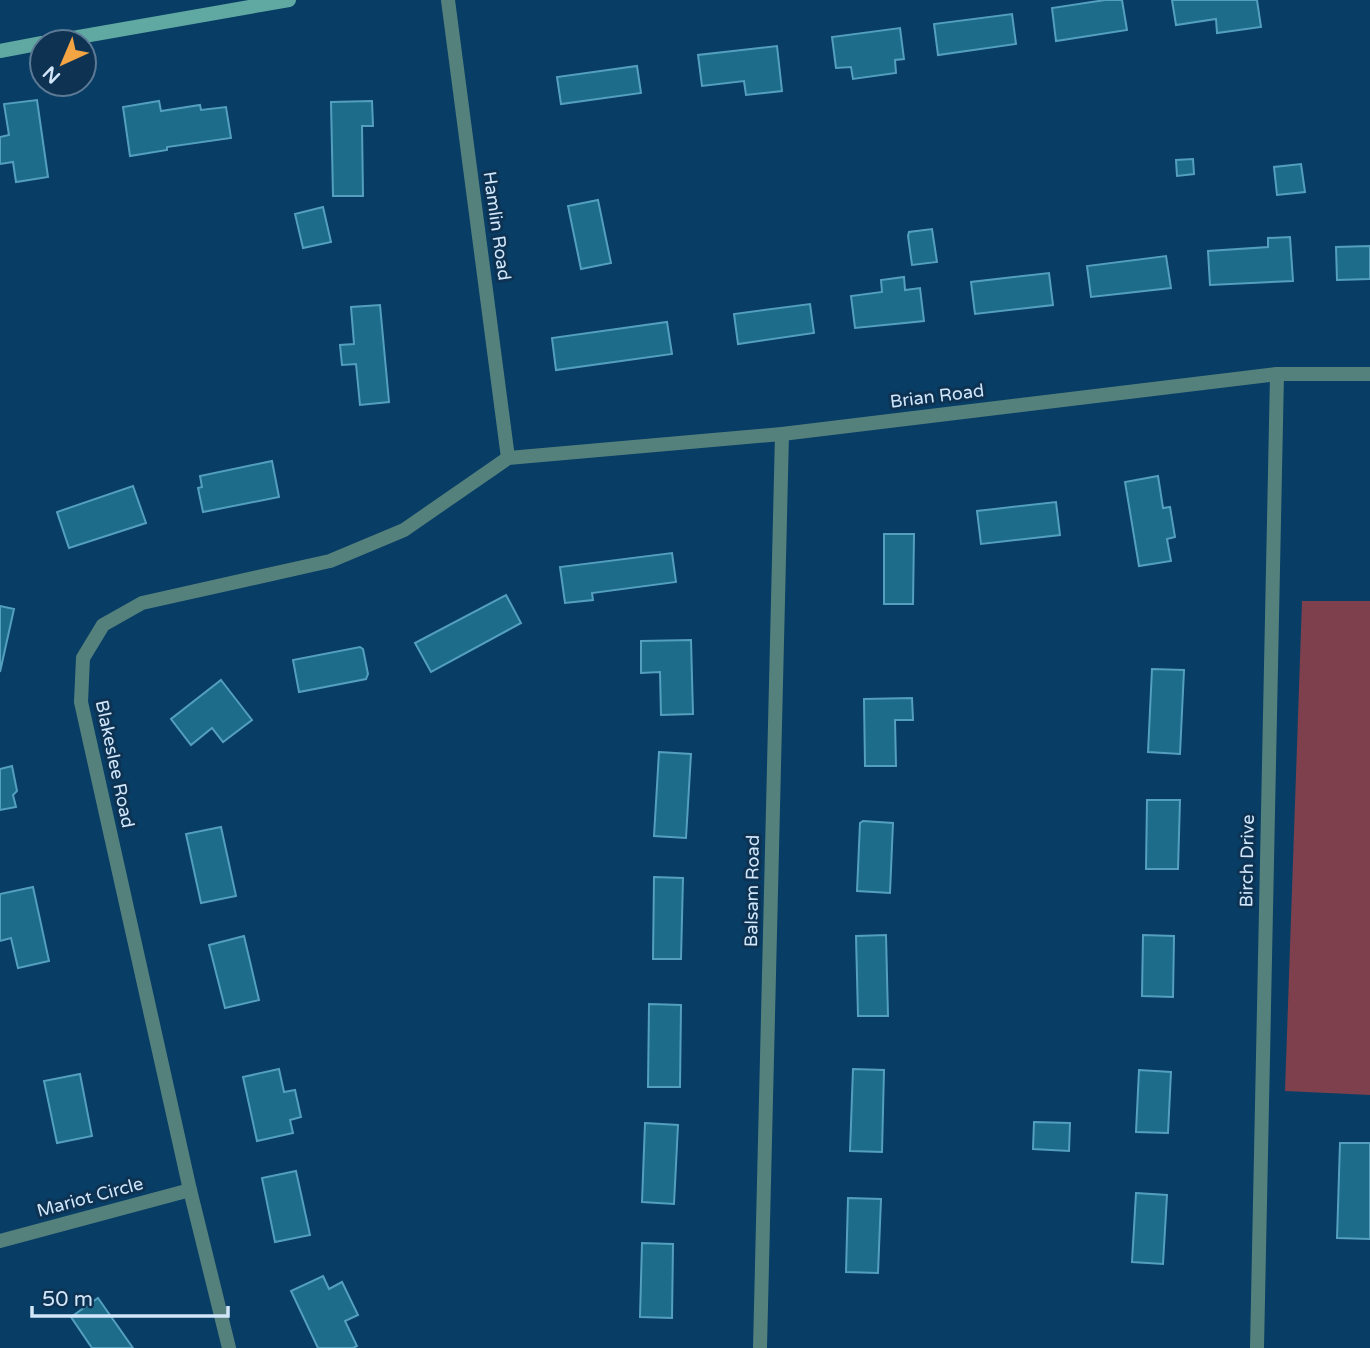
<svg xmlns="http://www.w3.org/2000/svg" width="1370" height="1348" viewBox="0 0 1370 1348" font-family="'Varela Round',sans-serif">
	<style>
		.green { fill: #7d404c }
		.building { fill: #1c6c8a; stroke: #549fbe; stroke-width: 2 }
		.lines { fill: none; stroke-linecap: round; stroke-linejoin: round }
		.minor { stroke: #55817d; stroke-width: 14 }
		.secondary { stroke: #5fa9a2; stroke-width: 14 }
		.labels { text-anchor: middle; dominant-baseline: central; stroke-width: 6; stroke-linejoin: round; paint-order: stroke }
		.street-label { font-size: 18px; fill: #d2e6fa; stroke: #0d3252 }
	</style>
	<rect width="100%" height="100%" fill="#083d65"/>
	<path class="green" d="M1302,601H1370V1095L1285,1091Z"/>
	<g class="building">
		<path d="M1105,0H1122L1127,30L1056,41L1052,8Z"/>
		<path d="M1172,0H1257L1261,27L1217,33L1216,19L1176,25Z"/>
		<path d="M1012,14L1016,44L938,55L934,24Z"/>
		<path d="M900,28L904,59L895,60L896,73L853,79L851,67L836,68L832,37Z"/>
		<path d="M777,46L782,91L746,95L744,81L702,86L698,55Z"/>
		<path d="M637,66L641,93L561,104L557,77Z"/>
		<path d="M37,100L48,177L16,182L13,162L0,164V137L9,135L4,104Z"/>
		<path d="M159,101L161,111L200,105L201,110L226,107L231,138L167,147V150L130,156L123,107Z"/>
		<path d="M372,101L373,126H362L363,196H333L331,102Z"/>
		<path d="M1193,159L1194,174L1177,176L1176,160Z"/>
		<path d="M1301,164L1305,192L1277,195L1274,167Z"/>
		<path d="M598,200L611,263L581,269L568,206Z"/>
		<path d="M323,207L331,242L303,248L295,214Z"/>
		<path d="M932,229L937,262L912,265L908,236L909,232Z"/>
		<path d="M1290,237L1293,281L1210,285L1208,251L1268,247V238Z"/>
		<path d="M1370,246V279L1337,280L1336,247Z"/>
		<path d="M1166,256L1171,288L1091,297L1087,266Z"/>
		<path d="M1049,273L1053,305L975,314L971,282Z"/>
		<path d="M904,277L905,290L920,288L924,321L855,328L851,296L882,292L881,280Z"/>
		<path d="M810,304L814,333L738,344L734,314Z"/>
		<path d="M380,305L389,402L360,405L356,364L342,365L340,345L354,344L351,307Z"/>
		<path d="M667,322L672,354L556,370L552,338Z"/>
		<path d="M272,461L279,497L203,512L198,488L202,487L200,476Z"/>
		<path d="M1158,476L1163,508L1170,507L1175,537L1167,539L1171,561L1139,566L1125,482Z"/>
		<path d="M133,486L146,523L69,548L57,512Z"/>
		<path d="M1056,502L1060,535L981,544L977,511Z"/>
		<path d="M884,534H914L913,604H884Z"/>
		<path d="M672,553L676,582L592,593L593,600L565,603L560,567Z"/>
		<path d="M506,595L521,623L431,672L415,643Z"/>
		<path d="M0,606L14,609L0,672Z"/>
		<path d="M691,640L693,714L661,715L660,672L641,673V641Z"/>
		<path d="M360,647L363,649L368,674L366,679L299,692L293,660Z"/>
		<path d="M1152,669L1184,670L1180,754L1148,752Z"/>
		<path d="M221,680L252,720L223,742L212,728L191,745L171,719Z"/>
		<path d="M912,698L913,720H895L896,766H865L864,699Z"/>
		<path d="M659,752L691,754L686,838L654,836Z"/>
		<path d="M12,766L17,791L13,795L16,807L0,810V769Z"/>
		<path d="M1147,800H1180L1178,869H1146Z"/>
		<path d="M863,821L893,823L890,893L857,891L860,823Z"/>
		<path d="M221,827L236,896L201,903L186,834Z"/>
		<path d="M654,877L683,878L681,959H653Z"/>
		<path d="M33,887L49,961L18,968L11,938L0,941V894Z"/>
		<path d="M886,935L888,1016H858L856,936Z"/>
		<path d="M1143,935L1174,936L1173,997L1142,996Z"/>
		<path d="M244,936L259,1000L225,1008L209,945Z"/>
		<path d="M649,1004L681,1005L680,1087H648Z"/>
		<path d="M279,1069L284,1092L295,1090L301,1117L290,1120L293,1133L257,1141L243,1077Z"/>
		<path d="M853,1069L884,1070L882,1152L850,1151Z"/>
		<path d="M1139,1070L1171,1072L1168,1133L1136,1132Z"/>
		<path d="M80,1074L92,1136L57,1143L44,1081Z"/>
		<path d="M1034,1122L1070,1123L1069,1151L1033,1149Z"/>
		<path d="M645,1123L678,1125L674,1204L642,1202Z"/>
		<path d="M1340,1143H1370V1239L1337,1238Z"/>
		<path d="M296,1171L310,1235L275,1242L262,1178Z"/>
		<path d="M1136,1193L1167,1195L1163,1264L1132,1262Z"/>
		<path d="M848,1198L881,1199L878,1273L846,1272Z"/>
		<path d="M642,1243L673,1244L672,1318L640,1317Z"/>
		<path d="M323,1276L329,1289L342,1282L358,1315L345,1321L357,1346L353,1348H318L291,1291Z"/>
		<path d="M98,1298L133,1348H92L71,1317Z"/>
	</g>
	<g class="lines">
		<g class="minor">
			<path d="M448,0L508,458"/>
			<path d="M0,1241L190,1190"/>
			<path d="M229,1348L190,1190L81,702L83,658L103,625L142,603L330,561L404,530L508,458L782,434L1277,374H1370"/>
			<path d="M760,1348L782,434"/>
			<path d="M1257,1348L1277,374"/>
		</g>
		<g class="secondary">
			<path d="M50,42L289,0"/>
			<path d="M0,51L42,43"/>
		</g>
	</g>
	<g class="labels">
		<g class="street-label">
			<text transform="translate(497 226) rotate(82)">Hamlin Road</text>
			<text transform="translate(937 396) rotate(-7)">Brian Road</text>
			<text transform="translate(115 764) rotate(78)">Blakeslee Road</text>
			<text transform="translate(1247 861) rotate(-89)">Birch Drive</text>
			<text transform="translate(752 891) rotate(-89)">Balsam Road</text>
			<text transform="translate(90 1197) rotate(-15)">Mariot Circle</text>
		</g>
	</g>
	<g transform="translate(63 63) rotate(224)"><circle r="33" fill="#0d3252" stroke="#5c7a95" stroke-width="2"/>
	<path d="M0-5L12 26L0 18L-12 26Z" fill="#f3a443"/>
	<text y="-10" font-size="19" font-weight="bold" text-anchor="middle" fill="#d2e6fa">N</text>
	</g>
	<path d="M32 1306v10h196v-10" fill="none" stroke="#d2e6fa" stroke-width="3.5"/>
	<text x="42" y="1306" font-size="21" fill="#d2e6fa" stroke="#0d3252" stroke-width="5" paint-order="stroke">50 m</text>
</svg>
